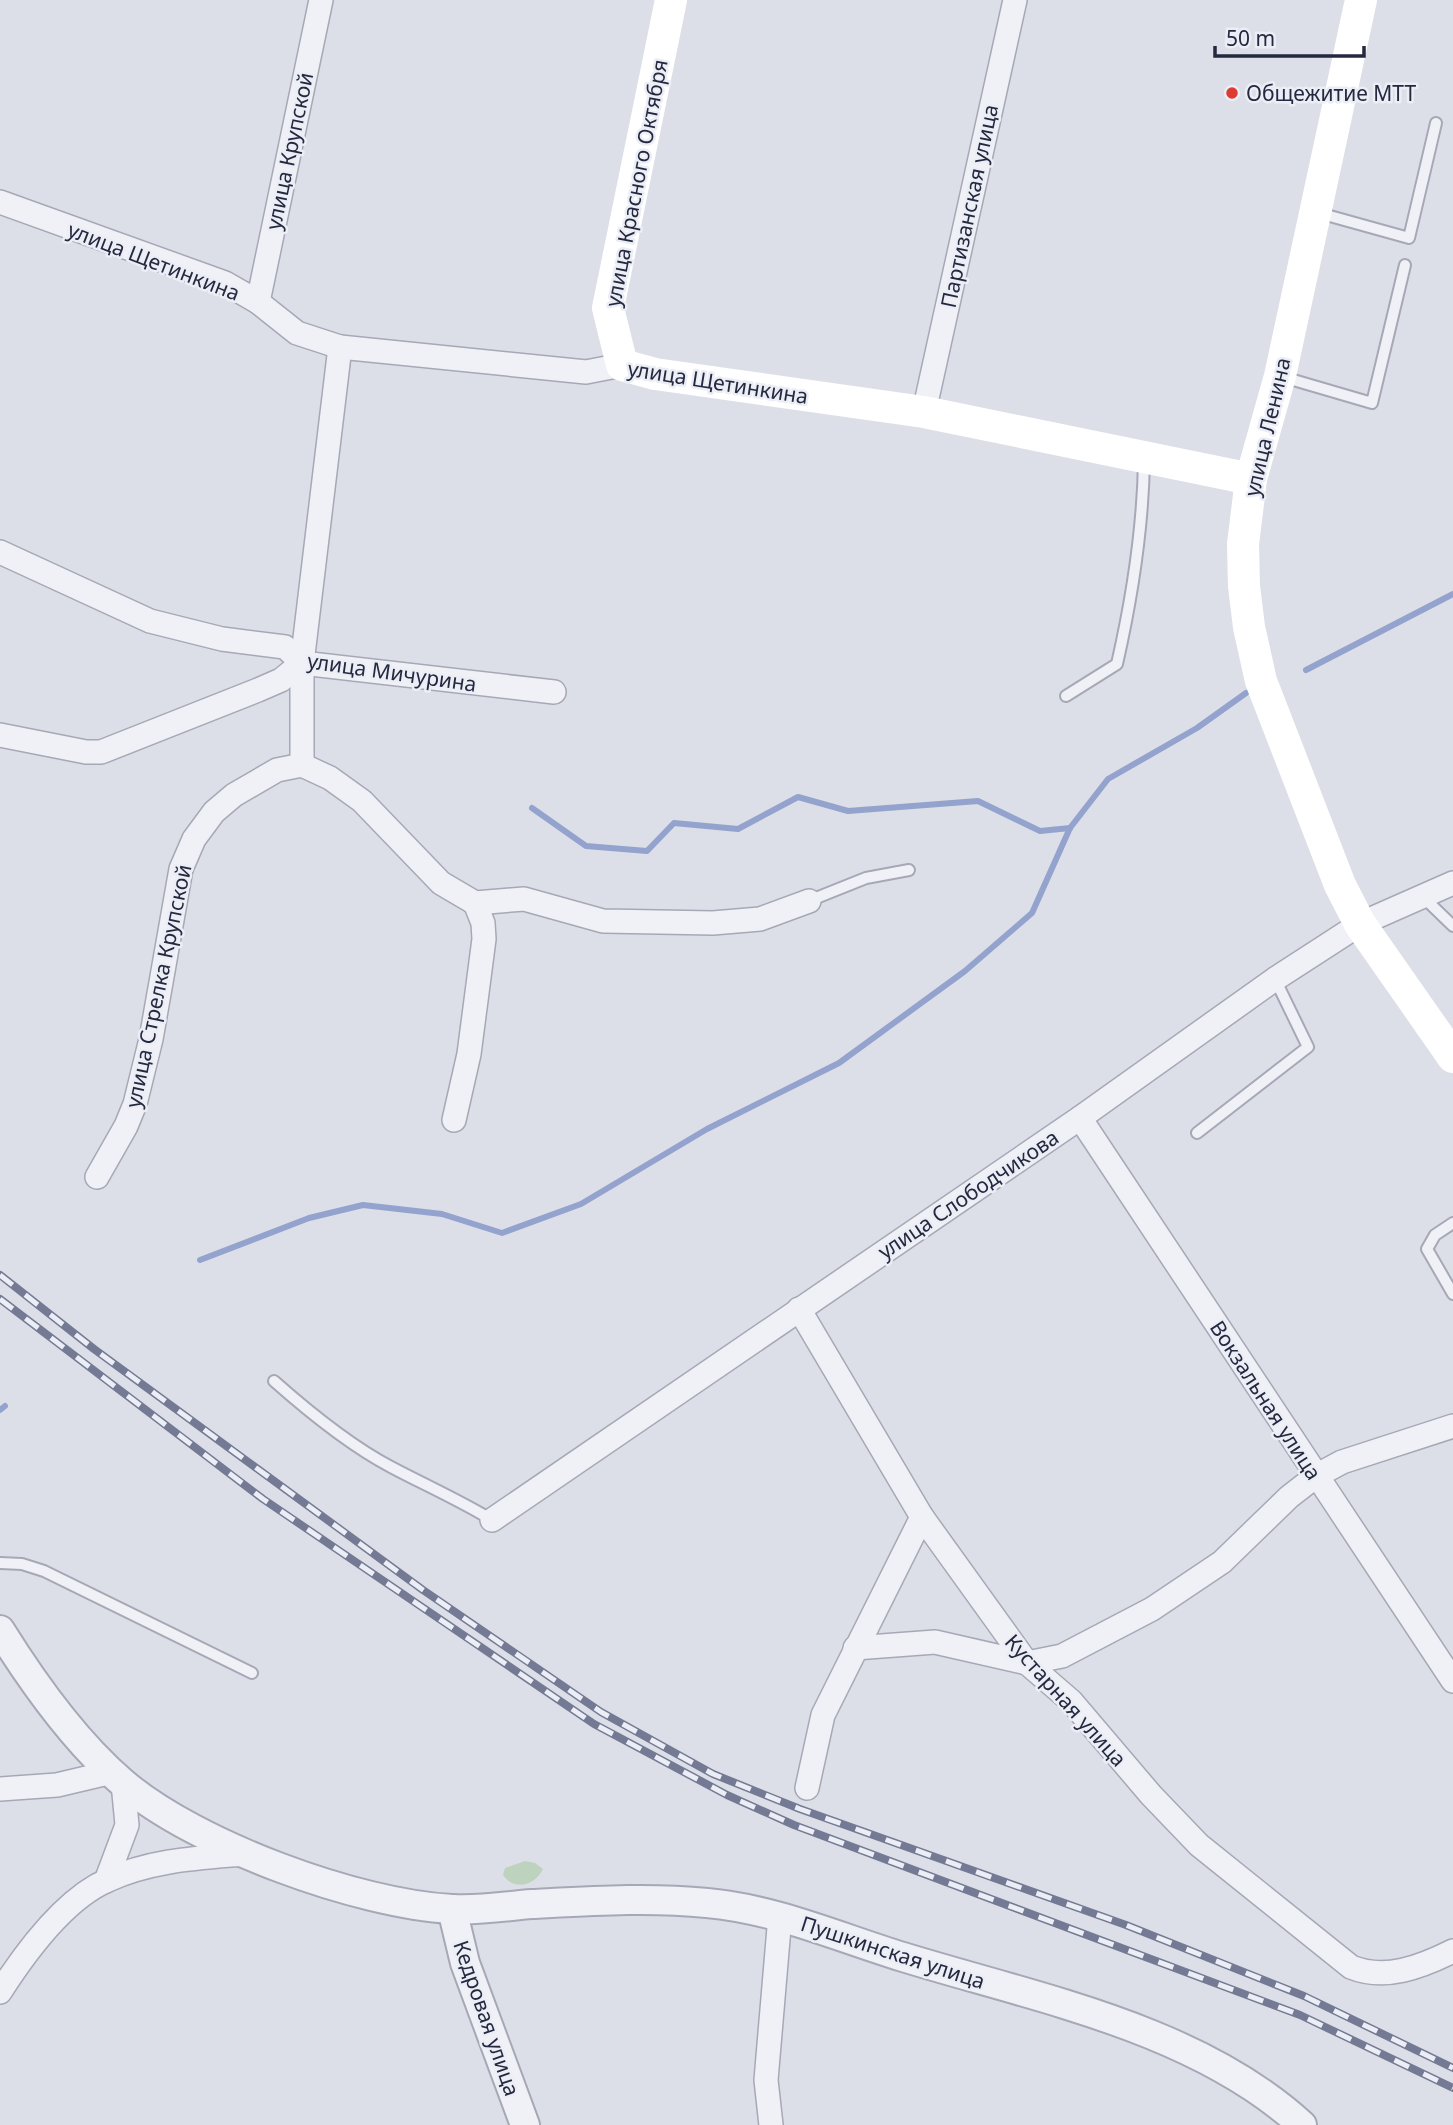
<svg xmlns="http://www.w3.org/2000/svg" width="1453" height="2125" viewBox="0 0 1453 2125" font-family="'Noto Sans',sans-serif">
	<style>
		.green { fill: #bed3bd }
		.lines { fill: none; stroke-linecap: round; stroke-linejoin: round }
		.stream { stroke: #93a3cd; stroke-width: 6 }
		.service-casing { stroke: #a6a8b6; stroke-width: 14 }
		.minor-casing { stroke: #a6a8b6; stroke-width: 26 }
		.tertiary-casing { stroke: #a6a8b6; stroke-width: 32 }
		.service { stroke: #f0f1f6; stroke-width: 10 }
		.minor { stroke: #f0f1f6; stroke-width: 23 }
		.tertiary { stroke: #f0f1f6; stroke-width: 28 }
		.secondary { stroke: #fff; stroke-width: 32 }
		.rail-casing { stroke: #747a94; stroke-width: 8 }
		.rail { stroke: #eceef6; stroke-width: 5; stroke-dasharray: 16; stroke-linecap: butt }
		.poi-dot { fill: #dd3c32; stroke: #eceef6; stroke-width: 2.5 }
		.labels { text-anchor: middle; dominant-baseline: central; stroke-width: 5; stroke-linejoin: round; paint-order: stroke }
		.poi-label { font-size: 21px; fill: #252940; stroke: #eceef6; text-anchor: start }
		.street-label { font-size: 21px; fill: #252940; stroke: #eceef6 }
	</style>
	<rect width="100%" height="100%" fill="#dddfe8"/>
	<path class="green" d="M525,1861L535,1863L543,1869C535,1886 514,1891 503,1875L505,1868Z"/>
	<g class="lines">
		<g class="stream">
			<path d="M1306,670L1453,594"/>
			<path d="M532,808L586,846L647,851L674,823L738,829L798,797L848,811L978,801L1040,831L1070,828"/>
			<path d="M200,1260L309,1218L363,1205L442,1214L502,1233L581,1204L707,1129L839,1063L965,971L1032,913L1070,828L1108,779L1197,728L1246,693"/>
			<path d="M0,1410L5,1406"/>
		</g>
		<g class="service-casing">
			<g id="service">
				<path d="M1319,213L1409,238L1436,123"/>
				<path d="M1283,377L1372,403L1405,265"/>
				<path d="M1066,696L1117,664C1132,598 1143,528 1144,460"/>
				<path d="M1422,896L1453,926"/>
				<path d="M816,898L866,878L909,870"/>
				<path d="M1197,1133L1308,1047L1275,979"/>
				<path d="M1453,1223L1435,1235L1427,1249L1453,1294"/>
				<path d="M274,1381C309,1412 349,1445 391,1467C425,1485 459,1500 492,1520"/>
				<path d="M0,1563L22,1564L44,1571L252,1673"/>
			</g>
		</g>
		<g class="minor-casing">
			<g id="minor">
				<path d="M0,202L225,283L258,302L297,333L340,347L586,372L622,365"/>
				<path d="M258,302L321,0"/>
				<path d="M924,412L1015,0"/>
				<path d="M0,552L150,621L222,639L285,647L302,663L554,692"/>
				<path d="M0,735L86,752H101L258,690L281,680L302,663"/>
				<path d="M302,765V663L340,347"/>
				<path d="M1080,1118L1453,1681"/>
				<path d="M454,1120L469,1054L484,939L483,923L475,903"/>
				<path d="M97,1177L126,1126L135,1104L151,1039L181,869L194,839L214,812L234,795L277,770L302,765L330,778L362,801L441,883L475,903L524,899L603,921L713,923L760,919L809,901"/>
				<path d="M799,1309L922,1517L1027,1663L1071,1701L1151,1795L1199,1845L1351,1967C1385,1981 1421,1967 1453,1951"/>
				<path d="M492,1520L1080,1118L1275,979L1360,924L1453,883"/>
				<path d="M855,1648L935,1642L1027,1663L1062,1656L1152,1609L1222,1562L1289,1497L1316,1476L1342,1462L1453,1426"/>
				<path d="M807,1788L823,1715L922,1517"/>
				<path d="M0,1789L57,1785L112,1772"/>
				<path d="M106,1881L127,1825L123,1783"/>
				<path d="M0,1992C25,1953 64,1899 108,1880C151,1860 198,1858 245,1854"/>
				<path d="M771,2125L766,2080L780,1916"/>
			</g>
		</g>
		<g class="tertiary-casing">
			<g id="tertiary">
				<path d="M0,1630C33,1683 75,1742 123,1783C196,1845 357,1904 452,1909C478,1911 506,1906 532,1904C590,1901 649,1897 707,1903C775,1909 838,1937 903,1957C1036,1998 1196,2028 1302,2125"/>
				<path d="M452,1909L465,1963L525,2125"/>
			</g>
		</g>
		<use href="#service" class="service"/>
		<use href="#minor" class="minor"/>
		<use href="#tertiary" class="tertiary"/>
		<g class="secondary">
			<path d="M671,0L608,308L622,365L655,374L924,412L1251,479"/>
			<path d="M1361,0L1280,376L1251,479L1243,544L1244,586L1249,627L1261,681L1340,885L1360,924L1453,1057"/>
		</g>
		<g class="rail-casing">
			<g id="rail">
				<path d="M0,1275L94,1349L423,1590L601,1712L713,1774L800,1809L1126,1925L1304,1996L1453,2068"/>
				<path d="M0,1299L263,1499L594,1724L727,1795L794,1825L1300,2015L1453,2088"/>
			</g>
		</g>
		<use href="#rail" class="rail"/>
	</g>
	<circle class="poi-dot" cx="1232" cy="93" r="7"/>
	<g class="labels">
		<g class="poi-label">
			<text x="1246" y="93">Общежитие МТТ</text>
		</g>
		<g class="street-label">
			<text transform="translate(289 151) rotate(-78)">улица Крупской</text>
			<text transform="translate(636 183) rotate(-79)">улица Красного Октября</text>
			<text transform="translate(969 206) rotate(-78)">Партизанская улица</text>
			<text transform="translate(154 261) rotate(21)">улица Щетинкина</text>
			<text transform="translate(718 382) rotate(9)">улица Щетинкина</text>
			<text transform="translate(1267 427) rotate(-77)">улица Ленина</text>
			<text transform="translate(392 672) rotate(8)">улица Мичурина</text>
			<text transform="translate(158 986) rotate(-78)">улица Стрелка Крупской</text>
			<text transform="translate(968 1194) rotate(-34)">улица Слободчикова</text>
			<text transform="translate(1266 1400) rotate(57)">Вокзальная улица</text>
			<text transform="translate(1066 1700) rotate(48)">Кустарная улица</text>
			<text transform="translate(893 1952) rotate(18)">Пушкинская улица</text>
			<text transform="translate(487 2018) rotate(71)">Кедровая улица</text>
		</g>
	</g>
	<path d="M1215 46v10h149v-10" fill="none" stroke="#252940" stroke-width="3.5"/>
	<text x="1226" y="46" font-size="21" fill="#252940" stroke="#eceef6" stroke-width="5" paint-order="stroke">50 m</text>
</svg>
